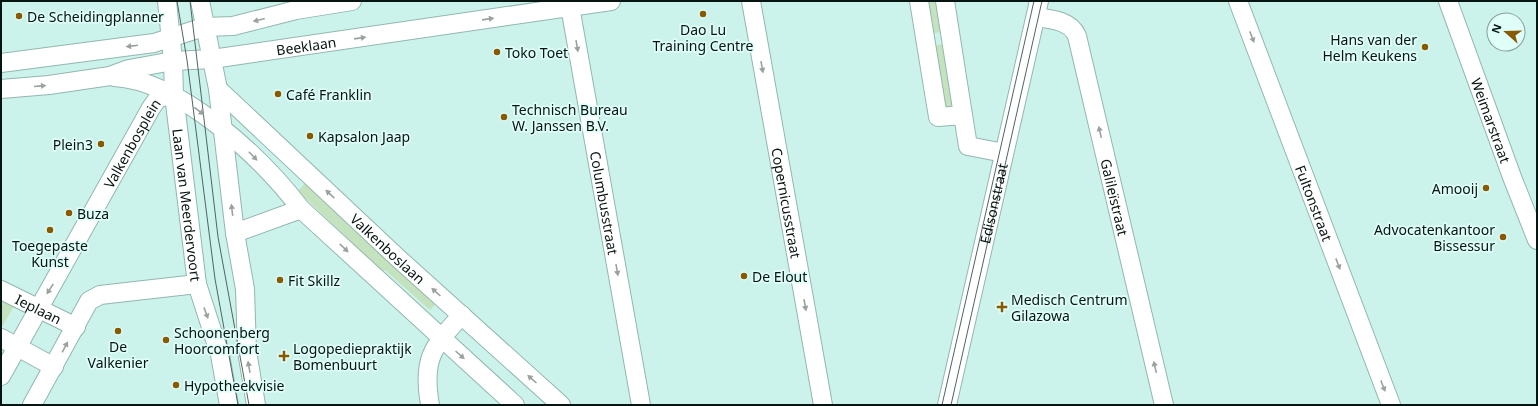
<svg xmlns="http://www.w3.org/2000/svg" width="1538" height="406" viewBox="0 0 1538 406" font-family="'Noto Sans',sans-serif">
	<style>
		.green { fill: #c4e2bd }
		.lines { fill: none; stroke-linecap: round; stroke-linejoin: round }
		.minor-casing { stroke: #92b7b0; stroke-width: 20 }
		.minor { stroke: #fff; stroke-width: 18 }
		.tram { stroke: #4e6461; stroke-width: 1 }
		.oneway { fill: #9ba1a0 }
		.poi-dot { fill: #895900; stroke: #dffef8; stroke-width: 1.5 }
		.labels { text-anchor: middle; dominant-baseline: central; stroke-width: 3.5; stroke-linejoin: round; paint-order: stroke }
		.poi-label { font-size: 14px; fill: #061412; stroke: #dffef8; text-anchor: start }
		.street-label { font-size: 14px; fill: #061412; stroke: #dffef8 }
	</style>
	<rect width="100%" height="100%" fill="#ccf2ec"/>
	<g class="green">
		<path d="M927,1H939L944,32L932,33Z"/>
		<path d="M947,43L958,112L941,114L930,47Z"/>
		<path d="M307,181L436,304L430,310L385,270L383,272L298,191Z"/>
		<path d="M1,296L16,303L3,325L1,324Z"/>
	</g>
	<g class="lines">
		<g class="minor-casing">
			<g id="minor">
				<path id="s1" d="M167,1L173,61L174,95L197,284L220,355L229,405"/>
				<path d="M200,1L218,89L235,233L245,289L247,351L256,405"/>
				<path id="s2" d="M569,1L641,405"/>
				<path id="s3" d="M751,1L823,405"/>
				<path d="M919,1L938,117L963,115L968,146L1004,153"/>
				<path d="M945,1L963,115"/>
				<path id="s4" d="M1238,1L1391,405"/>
				<path id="s5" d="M1448,1L1512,177L1537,240"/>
				<path id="s6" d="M1036,17C1051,19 1071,21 1077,36L1164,405"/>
				<path d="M1,63L154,43L204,27L233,26L296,10L352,1"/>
				<path d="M114,77C180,80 262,158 301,209L515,405"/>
				<path id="s7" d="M1,89L49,85L110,76L129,69L173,61L212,59L611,1"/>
				<path id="s8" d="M218,89L399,259L561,405"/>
				<path d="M235,233L301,209"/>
				<path id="s9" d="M1,290L76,327"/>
				<path d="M1,338L54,367"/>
				<path id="s10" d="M1,376L151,108L158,98L174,95"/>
				<path d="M32,405L89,301L100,295L197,284"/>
				<path d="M430,405C422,360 432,347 462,315"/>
				<path id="s11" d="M947,405L1039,1"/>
			</g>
		</g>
		<use href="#minor" class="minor"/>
		<g class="tram">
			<path d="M177,1L187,60L215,279L238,405"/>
			<path d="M190,1L218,237L249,405"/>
			<path d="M942,405L1034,1"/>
			<path d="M951,405L1042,1"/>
		</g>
	</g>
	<defs><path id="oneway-solid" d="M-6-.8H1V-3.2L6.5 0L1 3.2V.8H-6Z"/></defs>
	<g class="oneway">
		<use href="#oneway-solid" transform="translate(488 19) rotate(-8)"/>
		<use href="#oneway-solid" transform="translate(259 20) rotate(166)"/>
		<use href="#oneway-solid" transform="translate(1252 37) rotate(69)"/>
		<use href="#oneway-solid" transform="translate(360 38) rotate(-8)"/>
		<use href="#oneway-solid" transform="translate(132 46) rotate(173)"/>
		<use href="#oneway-solid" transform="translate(577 46) rotate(80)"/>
		<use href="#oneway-solid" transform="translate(762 67) rotate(80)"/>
		<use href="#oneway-solid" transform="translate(40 86) rotate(-5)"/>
		<use href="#oneway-solid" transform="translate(199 111) rotate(38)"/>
		<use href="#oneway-solid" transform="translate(1100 132) rotate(-103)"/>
		<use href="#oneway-solid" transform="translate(253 156) rotate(46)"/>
		<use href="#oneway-solid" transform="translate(330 194) rotate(-137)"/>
		<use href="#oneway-solid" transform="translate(232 210) rotate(-97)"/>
		<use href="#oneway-solid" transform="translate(344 248) rotate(43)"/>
		<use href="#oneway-solid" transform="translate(1338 264) rotate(69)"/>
		<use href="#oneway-solid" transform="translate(617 270) rotate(80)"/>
		<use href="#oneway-solid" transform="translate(50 289) rotate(123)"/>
		<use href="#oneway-solid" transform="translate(436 292) rotate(-138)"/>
		<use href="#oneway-solid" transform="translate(805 305) rotate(80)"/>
		<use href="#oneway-solid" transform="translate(206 313) rotate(70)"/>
		<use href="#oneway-solid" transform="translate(65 347) rotate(-62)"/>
		<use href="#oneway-solid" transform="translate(460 355) rotate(42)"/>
		<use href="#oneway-solid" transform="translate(249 367) rotate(-100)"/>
		<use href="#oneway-solid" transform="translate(1155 367) rotate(-103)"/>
		<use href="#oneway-solid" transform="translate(532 379) rotate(-138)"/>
		<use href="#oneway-solid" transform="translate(1383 386) rotate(69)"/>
	</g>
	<g class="poi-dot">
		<circle cx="703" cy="14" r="4"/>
		<circle cx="19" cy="16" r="4"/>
		<circle cx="1425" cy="47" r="4"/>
		<circle cx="497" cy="52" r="4"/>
		<circle cx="278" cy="94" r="4"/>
		<circle cx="504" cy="117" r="4"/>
		<circle cx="310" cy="136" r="4"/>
		<circle cx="101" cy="144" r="4"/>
		<circle cx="1486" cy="188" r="4"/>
		<circle cx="69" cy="213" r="4"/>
		<circle cx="50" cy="230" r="4"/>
		<circle cx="1503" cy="237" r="4"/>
		<circle cx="744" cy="276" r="4"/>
		<circle cx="280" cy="280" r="4"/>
		<path d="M1000 301h4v4h4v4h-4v4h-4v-4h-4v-4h4z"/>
		<circle cx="118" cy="331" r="4"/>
		<circle cx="166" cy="340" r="4"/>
		<path d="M282 350h4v4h4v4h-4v4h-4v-4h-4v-4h4z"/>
		<circle cx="176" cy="385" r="4"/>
	</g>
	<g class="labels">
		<g class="poi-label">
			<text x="27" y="16">De Scheidingplanner</text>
			<text x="703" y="29" text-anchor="middle">Dao Lu<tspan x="703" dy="16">Training Centre</tspan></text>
			<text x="1417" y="39" text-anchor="end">Hans van der<tspan x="1417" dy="16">Helm Keukens</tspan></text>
			<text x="505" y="52">Toko Toet</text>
			<text x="286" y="94">Café Franklin</text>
			<text x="512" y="109">Technisch Bureau<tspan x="512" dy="16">W. Janssen B.V.</tspan></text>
			<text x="318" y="136">Kapsalon Jaap</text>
			<text x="93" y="144" text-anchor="end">Plein3</text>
			<text x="1478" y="188" text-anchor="end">Amooij</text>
			<text x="77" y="213">Buza</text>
			<text x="1495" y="229" text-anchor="end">Advocatenkantoor<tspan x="1495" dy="16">Bissessur</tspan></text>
			<text x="50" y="245" text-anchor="middle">Toegepaste<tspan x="50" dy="16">Kunst</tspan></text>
			<text x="752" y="276">De Elout</text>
			<text x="288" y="280">Fit Skillz</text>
			<text x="1011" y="299">Medisch Centrum<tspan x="1011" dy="16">Gilazowa</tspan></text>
			<text x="174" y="332">Schoonenberg<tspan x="174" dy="16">Hoorcomfort</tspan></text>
			<text x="118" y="346" text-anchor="middle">De<tspan x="118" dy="16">Valkenier</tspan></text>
			<text x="293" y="348">Logopediepraktijk<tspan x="293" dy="16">Bomenbuurt</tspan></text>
			<text x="184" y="385">Hypotheekvisie</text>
		</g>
		<g class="street-label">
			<text stroke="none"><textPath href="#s7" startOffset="309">Beeklaan</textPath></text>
			<text stroke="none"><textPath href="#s5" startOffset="127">Weimarstraat</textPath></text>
			<text stroke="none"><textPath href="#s10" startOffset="267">Valkenbosplein</textPath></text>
			<text stroke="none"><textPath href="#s6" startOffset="213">Galileïstraat</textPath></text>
			<text stroke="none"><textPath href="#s2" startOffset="205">Columbusstraat</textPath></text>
			<text stroke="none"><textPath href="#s3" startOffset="205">Copernicusstraat</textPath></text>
			<text stroke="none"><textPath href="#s11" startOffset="207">Edisonstraat</textPath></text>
			<text stroke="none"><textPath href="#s4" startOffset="216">Fultonstraat</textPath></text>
			<text stroke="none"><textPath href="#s1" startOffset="205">Laan van Meerdervoort</textPath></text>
			<text stroke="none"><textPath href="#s8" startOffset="233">Valkenboslaan</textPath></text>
			<text stroke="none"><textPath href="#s9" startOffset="42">Ieplaan</textPath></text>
		</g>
	</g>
	<rect width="1538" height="406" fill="none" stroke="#061412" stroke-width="4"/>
	<g transform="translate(1506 32) rotate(290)"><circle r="19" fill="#dffef8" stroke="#88a09c"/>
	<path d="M0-3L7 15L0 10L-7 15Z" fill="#895900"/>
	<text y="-6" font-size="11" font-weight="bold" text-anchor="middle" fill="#061412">N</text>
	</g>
</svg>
